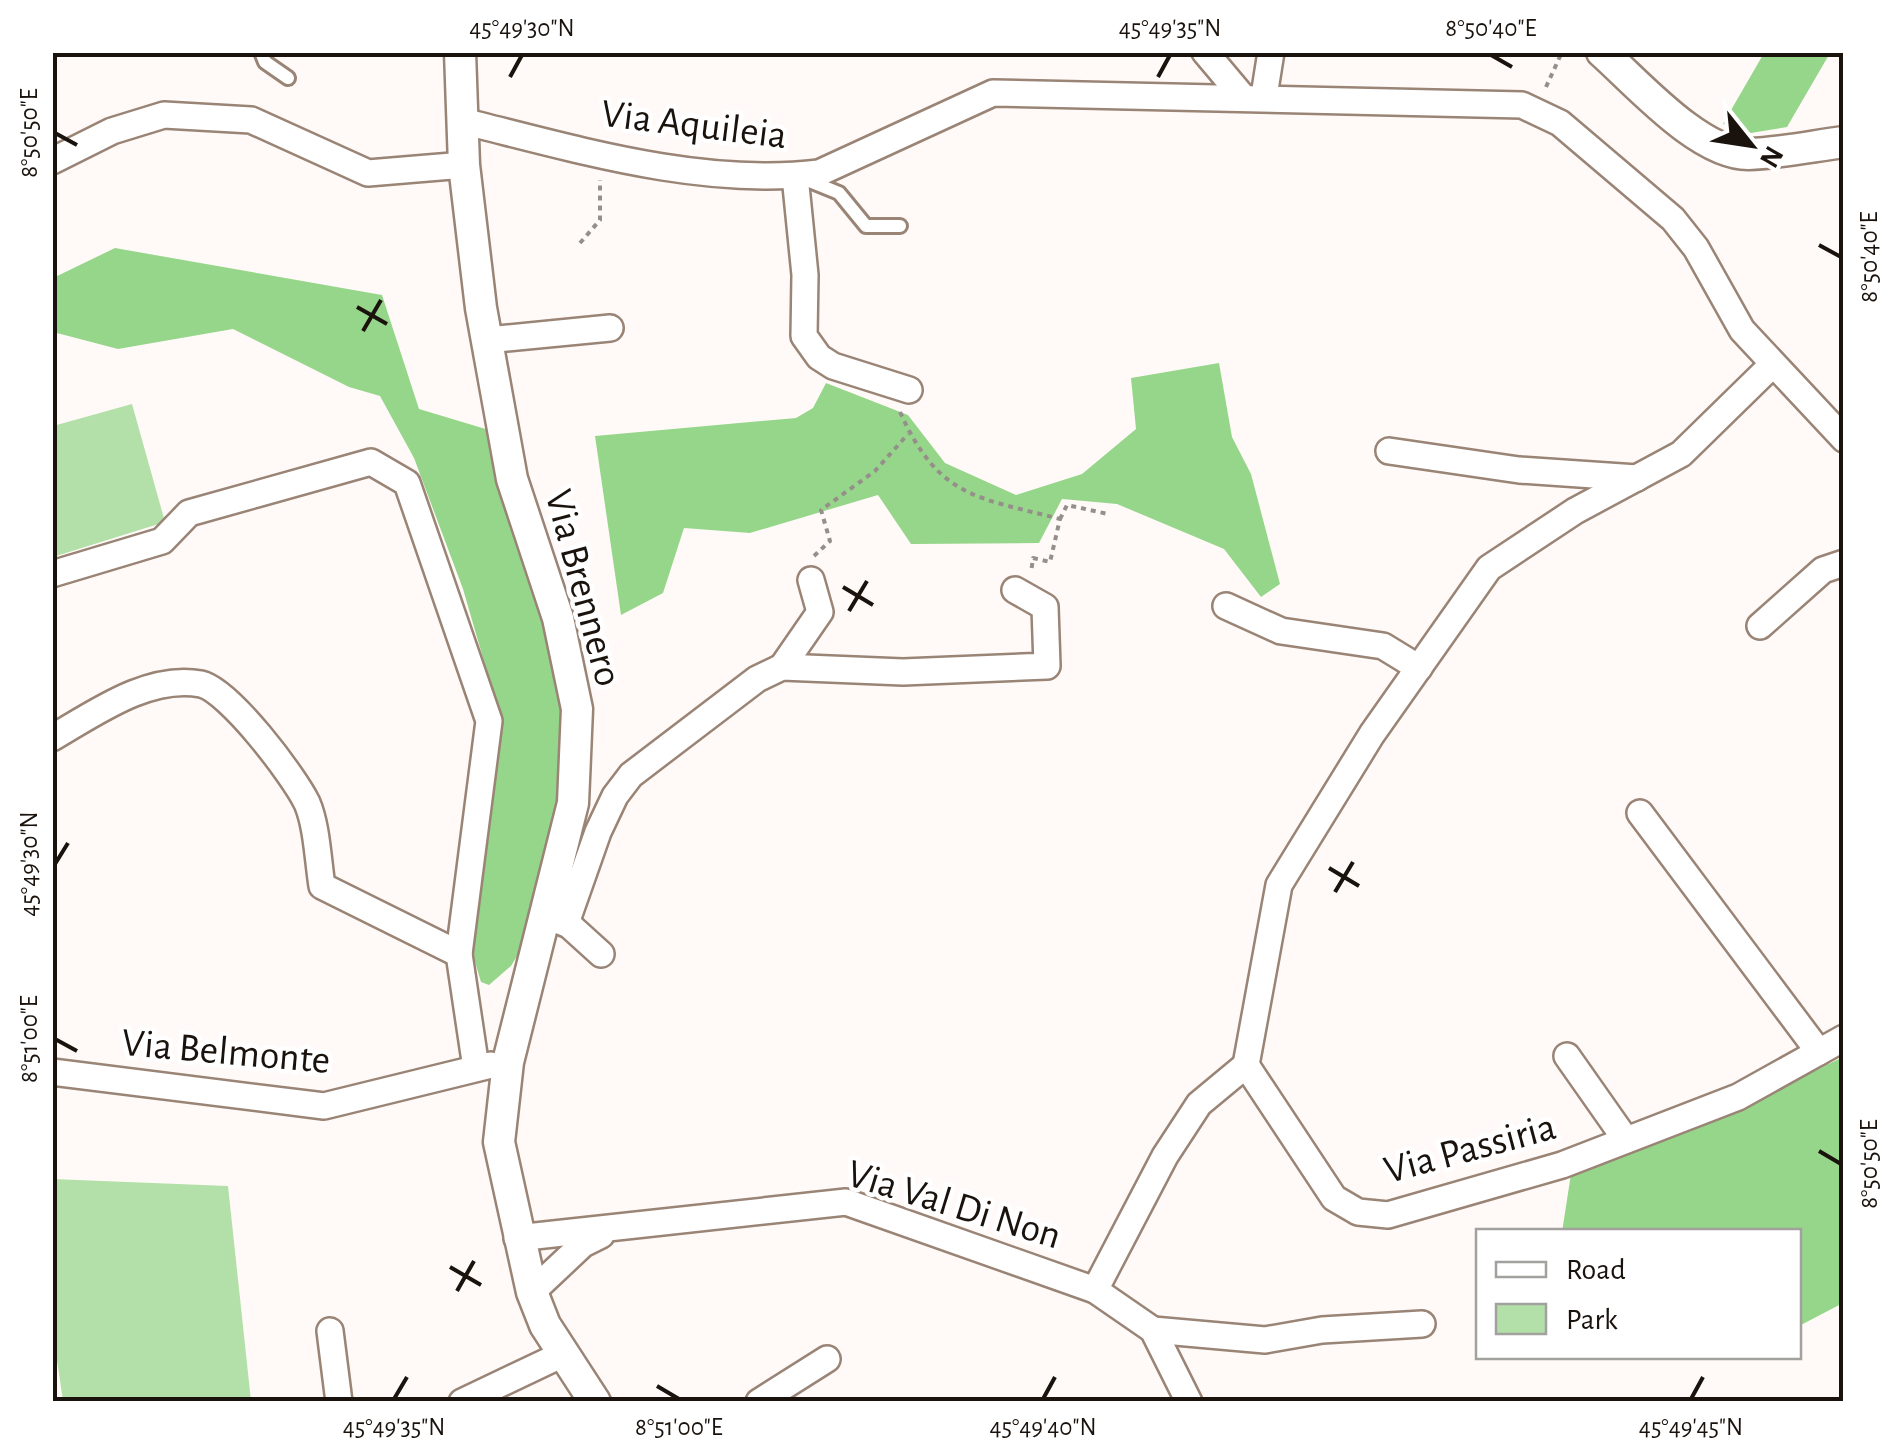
<svg xmlns="http://www.w3.org/2000/svg" width="1896" height="1454" viewBox="0 0 1896 1454" font-family="'Alegreya Sans',sans-serif">
	<style>
		.green { fill: #b3e0a9 }
		.forest { fill: #96d68a }
		.lines { fill: none; stroke-linecap: round; stroke-linejoin: round }
		.service-casing { stroke: #998476; stroke-width: 18 }
		.minor-casing { stroke: #998476; stroke-width: 30 }
		.tertiary-casing { stroke: #998476; stroke-width: 35 }
		.path { stroke: #958f8a; stroke-width: 4; stroke-dasharray: 5 5; stroke-linecap: butt }
		.service { stroke: #fff; stroke-width: 12 }
		.minor { stroke: #fff; stroke-width: 25 }
		.tertiary { stroke: #fff; stroke-width: 30 }
		.ticks { fill: none; stroke: #1a130d; stroke-width: 4 }
		.labels { text-anchor: middle; dominant-baseline: central; stroke-width: 9; stroke-linejoin: round; paint-order: stroke }
		.street-label { font-size: 40px; fill: #1a130d; stroke: #fff }
		.neatline { fill: none; stroke: #1a130d; stroke-width: 4 }
		.ticks-label { font-size: 25px; text-anchor: middle; fill: #1a130d }
	</style>
	<rect width="100%" height="100%" fill="#fffaf7"/>
	<g class="green">
		<path d="M132,404L165,522L53,557V426Z"/>
		<path d="M52,1179L228,1186L251,1401H63L52,1326Z"/>
	</g>
	<g class="forest">
		<path d="M1764,53H1830L1787,127L1751,133L1723,124Z"/>
		<path d="M115,248L382,295L419,409L489,430C526,551 578,676 560,805C553,852 535,900 523,946L511,966L489,985L481,982L471,948L501,720L463,589L414,458L380,396L349,387L233,329L118,349L53,332V278Z"/>
		<path d="M1219,363L1232,437L1251,474L1280,584L1261,597L1224,549L1117,504L1062,499L1039,543L911,544L878,495L750,533L684,528L663,593L621,615L595,436L796,418L813,408L826,383L908,415L945,463L1016,495L1082,474L1136,429L1131,378Z"/>
		<path d="M1843,1057V1303L1799,1326L1798,1232H1562L1571,1174L1690,1131Z"/>
	</g>
	<g class="lines">
		<g class="service-casing">
			<g id="service">
				<path d="M261,52L265,62L288,78"/>
				<path d="M807,180L839,193L866,226H900"/>
			</g>
		</g>
		<g class="minor-casing">
			<g id="minor">
				<path d="M1205,52L1242,96"/>
				<path d="M1264,96L1271,52"/>
				<path d="M462,121C576,149 700,187 819,173L993,93L1522,105L1560,123L1673,219L1696,248L1742,330L1844,439"/>
				<path d="M52,161L112,131L164,115L251,120L368,173L464,165"/>
				<path d="M795,176L805,275L804,336L819,357L833,366L909,390"/>
				<path d="M487,340L610,328"/>
				<path d="M1771,366L1681,454L1575,511L1489,568L1372,734L1279,885L1246,1065L1334,1198L1358,1212L1388,1215L1562,1165L1738,1097L1844,1038"/>
				<path d="M1389,451L1519,470L1637,478"/>
				<path d="M52,574L162,541L189,513L371,462L407,483L489,721L459,954"/>
				<path d="M1226,606L1281,631L1383,646L1419,668"/>
				<path d="M1760,626L1823,570L1844,563"/>
				<path d="M782,667L820,612L811,580"/>
				<path d="M52,738C95,713 149,674 201,684C229,690 294,776 307,803C317,826 318,861 322,886L459,954L476,1068"/>
				<path d="M1640,813L1819,1052"/>
				<path d="M554,919L569,925L601,954"/>
				<path d="M566,923L598,832L615,796L631,775L757,679L782,667L903,672L1047,666L1045,607L1015,590"/>
				<path d="M1567,1056L1626,1140"/>
				<path d="M52,1072L324,1106L491,1065"/>
				<path d="M517,1238L846,1202L1095,1290L1153,1330L1189,1402"/>
				<path d="M1095,1290L1165,1156L1199,1104L1246,1065"/>
				<path d="M532,1292L583,1244L601,1235"/>
				<path d="M1153,1330L1265,1340L1322,1330L1422,1324"/>
				<path d="M330,1331L339,1402"/>
				<path d="M462,1402L563,1354"/>
				<path d="M759,1402L827,1359"/>
			</g>
		</g>
		<g class="tertiary-casing">
			<g id="tertiary">
				<path d="M460,52L464,165L481,308L512,479L558,618L577,709L573,803L508,1062L499,1142L532,1292L545,1325L595,1402"/>
				<path d="M1602,52C1637,83 1700,155 1749,154C1780,153 1813,146 1844,142"/>
			</g>
		</g>
		<g class="path">
			<path d="M1546,87L1562,52"/>
			<path d="M580,243L600,220V180"/>
			<path d="M900,412C939,498 976,497 1060,519L1050,562L1033,558L1031,573"/>
			<path d="M1060,519L1067,505L1108,514"/>
			<path d="M814,556L830,541L821,510L875,471L908,434"/>
		</g>
		<use href="#service" class="service"/>
		<use href="#minor" class="minor"/>
		<use href="#tertiary" class="tertiary"/>
	</g>
	<path class="ticks" d="M1491,55L1512,67M510,77L522,55M1158,77L1170,55M55,133L77,145M1819,245L1841,257M357,307L387,324M363,331L381,300M843,587L873,605M849,611L867,581M55,864L68,843M1329,868L1359,886M1335,892L1353,862M55,1039L77,1051M1819,1151L1841,1164M450,1267L481,1285M457,1291L474,1261M657,1386L679,1399M394,1399L407,1377M1043,1399L1055,1377M1691,1399L1703,1377"/>
	<g class="labels">
		<g class="street-label">
			<text transform="translate(694 125) rotate(7)">Via Aquileia</text>
			<text transform="translate(583 588) rotate(75)">Via Brennero</text>
			<text transform="translate(226 1052) rotate(5)">Via Belmonte</text>
			<text transform="translate(1470 1149) rotate(-15)">Via Passiria</text>
			<text transform="translate(954 1205) rotate(17)">Via Val Di Non</text>
		</g>
	</g>
	<rect width="1896" height="1454" fill="none" stroke="#ffffff" stroke-width="110"/>
	<rect x="1476" y="1229" width="325" height="130" fill="#ffffff" stroke="#a3a19e" stroke-width="2.5"/>
	<rect x="1496" y="1262" width="50" height="15" fill="#ffffff" stroke="#a3a19e" stroke-width="2.5"/>
	<text x="1566" y="1279" font-size="30" fill="#1a130d">Road</text>
	<rect x="1496" y="1304" width="50" height="30" fill="#b3e0a9" stroke="#a3a19e" stroke-width="2.5"/>
	<text x="1566" y="1329" font-size="30" fill="#1a130d">Park</text>
	<g transform="translate(1751 145) rotate(120)" stroke="#ffffff" stroke-width="8" paint-order="stroke">
	<path d="M0-8L18 38L0 25L-18 38Z" fill="#1a130d"/>
	<text y="-15" font-size="28" font-weight="bold" text-anchor="middle" fill="#1a130d">N</text>
	</g>
	<rect x="55" y="55" width="1786" height="1344" class="neatline"/>
	<g class="ticks-label">
		<text x="522" y="36">45°49'30"N</text>
		<text x="1170" y="36">45°49'35"N</text>
		<text x="1491" y="36">8°50'40"E</text>
		<text transform="translate(28 133) rotate(-90)" y="9">8°50'50"E</text>
		<text transform="translate(1868 257) rotate(-90)" y="9">8°50'40"E</text>
		<text transform="translate(28 864) rotate(-90)" y="9">45°49'30"N</text>
		<text transform="translate(28 1039) rotate(-90)" y="9">8°51'00"E</text>
		<text transform="translate(1868 1164) rotate(-90)" y="9">8°50'50"E</text>
		<text x="394" y="1435">45°49'35"N</text>
		<text x="679" y="1435">8°51'00"E</text>
		<text x="1043" y="1435">45°49'40"N</text>
		<text x="1691" y="1435">45°49'45"N</text>
	</g>
</svg>
